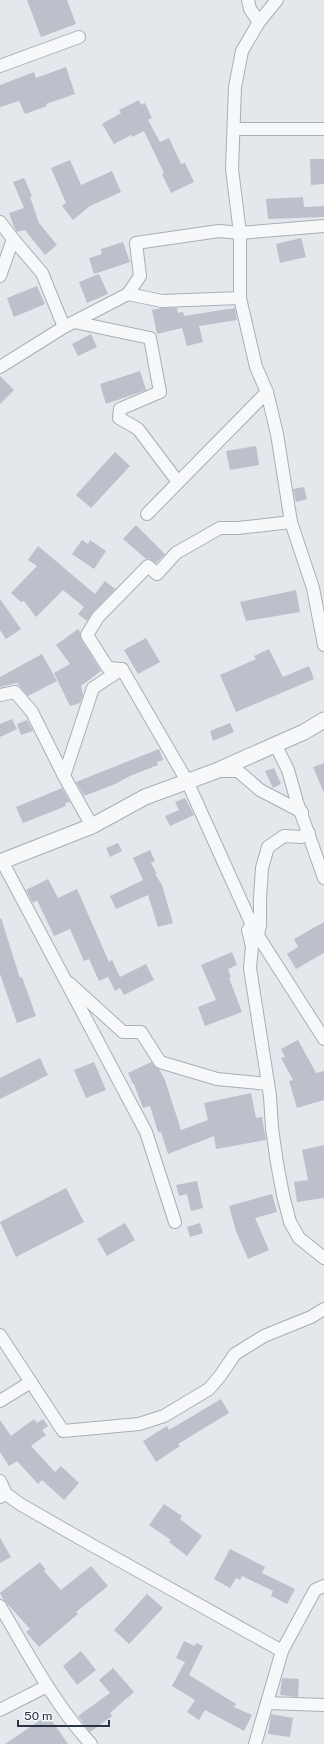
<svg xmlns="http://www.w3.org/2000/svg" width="324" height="1744" viewBox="0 0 324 1744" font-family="'Public Sans',sans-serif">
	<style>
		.building { fill: #bbc0ca }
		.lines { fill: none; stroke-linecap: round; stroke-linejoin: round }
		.minor-casing { stroke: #a9aeb7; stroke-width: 14 }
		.tertiary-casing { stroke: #a9aeb7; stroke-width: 17 }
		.minor { stroke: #f7f8fa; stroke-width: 12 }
		.tertiary { stroke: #f7f8fa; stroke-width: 15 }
	</style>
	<rect width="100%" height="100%" fill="#e4e7ec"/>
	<g class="building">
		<path d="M27,0H67L76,24L41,37Z"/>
		<path d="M66,67L75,94L46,104L47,106L25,114L19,101L0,107V85L34,72L36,78Z"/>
		<path d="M139,100L141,105L145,103L152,118L148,120L160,142L169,138L181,164L185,163L194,182L171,193L162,174L164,173L144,131L132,137L131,135L114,144L102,124L121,113L119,110Z"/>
		<path d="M310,159H324V184L311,185Z"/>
		<path d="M70,160L81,185L112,171L121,192L90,206L73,220L62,206L66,203L51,168Z"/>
		<path d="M24,178L32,196L30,197L39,223L57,245L45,255L25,230L17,232L14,227L9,213L24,208L13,182Z"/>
		<path d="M303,197L304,207L324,206V217L268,219L266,199Z"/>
		<path d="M301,238L306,257L280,263L276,244Z"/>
		<path d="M123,242L130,262L94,274L89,258L102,254L101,249Z"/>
		<path d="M99,274L108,294L87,303L79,282Z"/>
		<path d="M37,286L45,304L14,317L7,298Z"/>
		<path d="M161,308H177L178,313L183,312L184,316L235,308L237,320L199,326L203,342L187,346L182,328L157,334L152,310Z"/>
		<path d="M91,334L97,347L78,356L72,344Z"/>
		<path d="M140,371L146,390L106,404L100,384Z"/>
		<path d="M0,376L14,390L0,404Z"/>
		<path d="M256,446L259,465L230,470L226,451Z"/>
		<path d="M115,452L130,466L91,508L76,495Z"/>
		<path d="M304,487L307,499L296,502L293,489Z"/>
		<path d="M136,525L165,554L156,563L148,558L146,559L123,539Z"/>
		<path d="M82,540L88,544L90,540L106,551L94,569L72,554Z"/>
		<path d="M38,546L95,594L105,581L115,589L93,612L87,621L78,614L84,607L63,590L36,617L24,601L21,602L11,593L37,566L28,560Z"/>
		<path d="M296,590L300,612L246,621L240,602Z"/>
		<path d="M0,599L21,629L6,639L0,630Z"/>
		<path d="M78,629L80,632L81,639L101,671L81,686L83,695L80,703L70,706L54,673L70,664L56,645Z"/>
		<path d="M146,638L160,662L138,674L124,650Z"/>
		<path d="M269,649L283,677L309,666L314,679L236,712L220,675L256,659L254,656Z"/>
		<path d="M42,654L57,681L28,696L17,683L0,687V677Z"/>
		<path d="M12,719L17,729L0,737V724Z"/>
		<path d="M27,720L33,731L21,735L17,724Z"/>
		<path d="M230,723L234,732L213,741L210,731Z"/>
		<path d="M159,749L163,760L157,762L158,765L130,776L115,784L84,796L76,782Z"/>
		<path d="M324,763V793L313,767Z"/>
		<path d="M274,768L281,784L273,788L265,771Z"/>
		<path d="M62,788L70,802L65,803L66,806L23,823L16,807Z"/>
		<path d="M185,798L194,815L170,826L165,816L179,810L175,802Z"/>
		<path d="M118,843L122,851L110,857L106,848Z"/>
		<path d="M150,850L155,861L151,863L157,874H155L162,885L173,923L158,927L148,895L116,909L110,896L143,880L133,858Z"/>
		<path d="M48,879L58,898L77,889L109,962L112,960L120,977L146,964L154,980L124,995L120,988L115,991L108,977L99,981L89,959L84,961L70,929L54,936L37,900L33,903L26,890Z"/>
		<path d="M1,918L20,978L22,977L36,1016L17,1023L0,974V919Z"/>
		<path d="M324,922V953L296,969L287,954L298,947L294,939Z"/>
		<path d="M232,952L237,965L228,969L231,977L229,978L242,1012L205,1026L198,1007L216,1000L201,965Z"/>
		<path d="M298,1040L316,1073L324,1071V1100L297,1108L289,1081L293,1080L281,1058L285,1057L281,1049Z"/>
		<path d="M40,1058L48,1075L0,1099V1078Z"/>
		<path d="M94,1062L106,1090L86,1098L74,1070Z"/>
		<path d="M151,1062L159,1069L165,1080L181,1130L208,1120L204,1103L251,1093L256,1118L262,1117L266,1140L216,1149L214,1136L168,1154L161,1132H158L150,1106L143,1108L134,1084H133L128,1073Z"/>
		<path d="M324,1145V1198L297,1202L294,1182L308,1180L302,1150Z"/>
		<path d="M197,1181L203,1208L191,1211L187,1194L179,1196L176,1185Z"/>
		<path d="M66,1188L84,1222L16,1257L0,1222Z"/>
		<path d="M272,1194L277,1212L255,1218L269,1250L248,1259L236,1231L229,1206Z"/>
		<path d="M125,1223L135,1240L107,1256L97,1239Z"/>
		<path d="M200,1223L203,1233L190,1237L187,1227Z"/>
		<path d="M221,1399L229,1413L178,1444L180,1446L156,1462L143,1441L167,1426L169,1430Z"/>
		<path d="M34,1419L37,1423L43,1419L48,1426L42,1430L46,1435L31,1446L55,1472L61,1466L79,1483L64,1500L42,1480L38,1484L17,1461L9,1466L0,1452V1420L11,1436Z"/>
		<path d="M164,1504L182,1516L180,1519L202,1536L187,1556L169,1542L171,1540L149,1525Z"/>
		<path d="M0,1538L11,1557L0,1563Z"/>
		<path d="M230,1549L265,1567L262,1573L295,1589L287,1604L271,1596L273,1591L242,1576L240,1580L236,1578L230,1588L214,1579Z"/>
		<path d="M40,1562L46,1570L44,1571L61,1590L91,1566L108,1586L76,1612L78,1614L39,1647L26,1632L30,1629L3,1599L0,1593Z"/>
		<path d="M147,1594L163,1608L129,1644L114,1630Z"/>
		<path d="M184,1641L195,1646L196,1643L203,1646L189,1675L236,1704L234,1707L252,1715L244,1731L205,1710L199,1720L187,1712L195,1700L172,1686L185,1662L176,1658Z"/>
		<path d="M81,1651L96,1670L77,1685L63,1666Z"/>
		<path d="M113,1668L134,1692L110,1713L112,1716L90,1732L78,1716L110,1693L99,1680Z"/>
		<path d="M282,1678L299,1679L298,1697L280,1695Z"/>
		<path d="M271,1714L293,1718L290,1737L268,1734Z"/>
		<path d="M48,1715L68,1744H5Z"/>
	</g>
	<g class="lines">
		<g class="minor-casing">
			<g id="minor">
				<path d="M248,0L250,9L259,22"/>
				<path d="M277,0L259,22L242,51L235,87L232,169L240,233V298L256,367L267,392L277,434L291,522L313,588L324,645"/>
				<path d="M0,66L79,37"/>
				<path d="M234,129H324"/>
				<path d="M0,222L13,239L0,276"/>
				<path d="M13,239L42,273L64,327"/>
				<path d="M128,294L162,301L240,298"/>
				<path d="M74,322L150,338L160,392L120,409L119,418L138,429L178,482"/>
				<path d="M0,367L64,327L128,294L140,276L136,243L219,231L240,233L324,226"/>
				<path d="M147,514L267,392"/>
				<path d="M291,522L238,528H220L176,553L157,574L148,566L98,617L87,635L108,668L122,669L187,781L252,925L248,930L252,947L250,968L270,1096L272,1128L277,1163L283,1195L290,1222L299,1238L324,1258"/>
				<path d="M0,695L15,692L32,712L64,776L92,826"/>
				<path d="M275,744L288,770L297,802L324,878"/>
				<path d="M220,771H238L260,790L302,812"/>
				<path d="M64,776L93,688L122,669"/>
				<path d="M2,861L146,1132L175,1222"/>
				<path d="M253,928L324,1039"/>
				<path d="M258,935L260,925V898L262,868L268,847L284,836L301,837L309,833"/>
				<path d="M69,983L123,1032H141L160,1062L217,1079L268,1084"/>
				<path d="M0,1335L63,1431L139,1424L164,1416L209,1389L220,1376L235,1354L264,1336L311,1317L324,1309"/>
				<path d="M0,1401L31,1382"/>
				<path d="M0,1481L6,1494"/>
				<path d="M0,1497L6,1494L20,1504L81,1539L282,1651"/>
				<path d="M0,1606C28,1653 54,1704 91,1744"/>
				<path d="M267,1703L324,1705"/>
				<path d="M0,1710L47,1686"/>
				<path d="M255,1744L282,1651L315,1590L324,1586"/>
			</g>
		</g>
		<g class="tertiary-casing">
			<path id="tertiary" d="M0,862L92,826L145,797L216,771L304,732L324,720"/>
		</g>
		<use href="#minor" class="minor"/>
		<use href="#tertiary" class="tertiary"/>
	</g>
	<path d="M18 1720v6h91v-6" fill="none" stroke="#2b3445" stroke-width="2"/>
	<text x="24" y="1720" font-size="12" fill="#2b3445" stroke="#f4f6f9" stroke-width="3" paint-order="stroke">50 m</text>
</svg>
